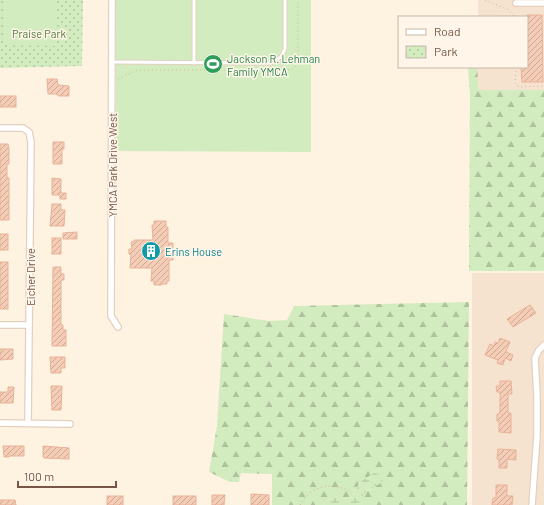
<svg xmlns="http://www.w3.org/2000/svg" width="544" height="505" viewBox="0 0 544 505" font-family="Barlow,sans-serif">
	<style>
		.residential { fill: #f6e3cf }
		.forest { fill: url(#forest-firs) }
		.wetland { fill: url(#wetland-marsh) }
		.park { fill: url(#park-dots) }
		.garden { fill: #d3ecbf }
		.building { fill: url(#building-hatch); stroke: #e9b296 }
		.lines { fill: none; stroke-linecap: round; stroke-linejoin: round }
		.lane-casing { stroke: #e5cfbf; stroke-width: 5 }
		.street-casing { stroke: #e5cfbf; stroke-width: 8 }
		.path { stroke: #dab09a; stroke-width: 1; stroke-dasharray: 1 3; stroke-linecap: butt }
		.lane { stroke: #fff; stroke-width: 3 }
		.street { stroke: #fff; stroke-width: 5.5 }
		.labels { text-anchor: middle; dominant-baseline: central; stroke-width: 3; stroke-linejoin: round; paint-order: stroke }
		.park-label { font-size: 11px; fill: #4f783b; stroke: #fff6e9 }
		.leisure-label { font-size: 11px; fill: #27864d; stroke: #fff6e9; text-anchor: start }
		.street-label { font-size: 11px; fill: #775646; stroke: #fff6e9 }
		.culture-label { font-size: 11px; fill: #0d838f; stroke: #fff6e9; text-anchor: start }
	</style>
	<defs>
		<pattern id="forest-firs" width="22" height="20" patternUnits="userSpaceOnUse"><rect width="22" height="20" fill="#d3ecbf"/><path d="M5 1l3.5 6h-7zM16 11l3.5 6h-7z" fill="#b0c29d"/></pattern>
		<pattern id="wetland-marsh" width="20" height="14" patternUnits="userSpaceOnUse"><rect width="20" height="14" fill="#d3ecbf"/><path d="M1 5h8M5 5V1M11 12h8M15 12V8" fill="none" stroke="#b0c29d"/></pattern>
		<pattern id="park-dots" width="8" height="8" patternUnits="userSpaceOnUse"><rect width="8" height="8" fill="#d3ecbf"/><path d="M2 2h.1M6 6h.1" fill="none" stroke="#b0c29d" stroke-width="1.8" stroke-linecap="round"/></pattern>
		<pattern id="building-hatch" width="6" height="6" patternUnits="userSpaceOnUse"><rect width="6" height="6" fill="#f5cdb7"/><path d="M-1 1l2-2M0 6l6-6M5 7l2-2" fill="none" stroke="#cba997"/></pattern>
	</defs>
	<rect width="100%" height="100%" fill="#fef2e1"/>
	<g class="residential">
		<path d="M478,0H544V90H479L477,67H527V17H478Z"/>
		<rect x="472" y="273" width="72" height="232"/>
	</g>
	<g class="forest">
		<path d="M468,67H477L479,90H544V271H469L470,95Z"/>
		<path d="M469,302L467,505H362L360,499L363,493L371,489L360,482L353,495L349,499C340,498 328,495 324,505H272V474L241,473L239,482H230L209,472L217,426L224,314L269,321L287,320L294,306Z"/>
	</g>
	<path class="wetland" d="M374,473L383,475L382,482C372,489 358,492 362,505H324C328,495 340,498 349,499L353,495L360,482Z"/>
	<path class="park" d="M0,0H83L82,66L0,68Z"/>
	<g class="garden">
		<path d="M4,0H56V46L5,45Z"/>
		<path d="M116,0H311V152L116,151Z"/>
	</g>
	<g class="building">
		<path d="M527,15H542L543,82H522L521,67H527Z"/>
		<path d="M47,79H57L58,85L69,86V96H59L56,94H48Z"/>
		<rect x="0" y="96" width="16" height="11"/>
		<path d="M53,142H64V149H62V164H53Z"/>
		<path d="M0,144H8L9,149V164H7V178H9V220H0Z"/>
		<path d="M52,178L61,179V193H66V199H60V195H52Z"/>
		<path d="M52,204H61V210H65L64,226H50Z"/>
		<path d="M154,221H166V227H168V243H173V260H169V281H167V284H162V285H154V281H151L152,268H130L131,255L129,254V249H132L131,242H134V240H153L152,225H154Z"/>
		<path d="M77,232V239H63V233Z"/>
		<rect x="0" y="234" width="8" height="16"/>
		<rect x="52" y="238" width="9" height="16"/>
		<rect x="0" y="262" width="8" height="47"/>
		<path d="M53,267H61V274H64V280H62L61,281V325H63V330H66V346H52Z"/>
		<path d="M530,305L536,313L513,327L507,319Z"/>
		<path d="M500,338L510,342L506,352L513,355L511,361L505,358L503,365L497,363L498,360L485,355L490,344L494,346L495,342L498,343Z"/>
		<path d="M0,349H13V359L0,360Z"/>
		<path d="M50,357H65V368H61V373H51Z"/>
		<path d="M500,381H511L512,394H508V413H511V433L499,432V421H497V414H499L500,411V392H497L496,386H500Z"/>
		<path d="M51,386H62L61,410H52Z"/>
		<path d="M8,387H14L13,403H0V392H8Z"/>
		<path d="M3,446H24V456H9V457H4Z"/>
		<path d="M43,446L69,448V459L44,458V457H43Z"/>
		<path d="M498,449L516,450V460L507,459V468H499V459H497Z"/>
		<path d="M496,485H507V496H513L512,505H492L493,498H496Z"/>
		<path d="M251,494L269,495V505H251Z"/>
		<path d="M212,495H225L224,505H212Z"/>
		<rect x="107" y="496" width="16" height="9"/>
		<rect x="173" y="496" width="23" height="9"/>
		<path d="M0,500H15L16,505H0Z"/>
	</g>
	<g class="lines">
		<g class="lane-casing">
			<g id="lane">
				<path d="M194,0V63"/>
				<path d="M112,62L271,63L281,57L285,49V0"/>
			</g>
		</g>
		<g class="street-casing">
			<g id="street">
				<path d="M112,0L111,316L118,327"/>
				<path d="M516,3H544"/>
				<path d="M0,128H23L29,132L31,142L28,422"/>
				<path d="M0,325H29"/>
				<path d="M0,423L70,424"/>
				<path d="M532,505L537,436V396L535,358L539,350L544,345"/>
			</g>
		</g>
		<g class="path">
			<path d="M485,0L509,10L514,17"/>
			<path d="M516,67L515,82L516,85L520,87L544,86"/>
			<path d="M118,79L138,70H291L296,66L298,56V0"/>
			<path d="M300,505C313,484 331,482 352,492"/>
		</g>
		<use href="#lane" class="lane"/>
		<use href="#street" class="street"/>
	</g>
	<defs>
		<g id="stadium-disc" transform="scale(1)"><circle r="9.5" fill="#2e9e5b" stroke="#fff6e9"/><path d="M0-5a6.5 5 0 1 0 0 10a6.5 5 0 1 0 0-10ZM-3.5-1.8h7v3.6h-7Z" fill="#fff"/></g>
		<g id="building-disc" transform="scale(1)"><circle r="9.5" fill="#0f9aa8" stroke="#fff6e9"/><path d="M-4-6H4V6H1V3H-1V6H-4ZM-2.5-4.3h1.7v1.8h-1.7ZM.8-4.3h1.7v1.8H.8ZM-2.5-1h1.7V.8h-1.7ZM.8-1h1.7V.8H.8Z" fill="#fff"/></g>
	</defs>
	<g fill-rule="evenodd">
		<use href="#stadium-disc" x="213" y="64"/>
		<use href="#building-disc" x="151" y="251"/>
	</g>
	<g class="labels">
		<g class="park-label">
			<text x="39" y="33">Praise Park</text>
		</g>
		<g class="leisure-label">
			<text x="227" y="58">Jackson R. Lehman<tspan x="227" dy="13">Family YMCA</tspan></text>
		</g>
		<g class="street-label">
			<text transform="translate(112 165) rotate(-90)">YMCA Park Drive West</text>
			<text transform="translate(30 277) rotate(-90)">Eicher Drive</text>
		</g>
		<g class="culture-label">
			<text x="165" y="251">Erins House</text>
		</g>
	</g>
	<rect x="398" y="16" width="130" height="52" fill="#fff6e9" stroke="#c9b6a8"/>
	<rect x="406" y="29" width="20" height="6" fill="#ffffff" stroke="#c9b6a8"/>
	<text x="434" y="36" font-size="12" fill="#775646">Road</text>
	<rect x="406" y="46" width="20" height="12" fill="url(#park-dots)" stroke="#c9b6a8"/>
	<text x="434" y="56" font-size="12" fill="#775646">Park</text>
	<path d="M18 481v6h98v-6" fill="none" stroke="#775646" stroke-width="2"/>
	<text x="24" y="481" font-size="12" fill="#775646" stroke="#fff6e9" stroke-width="3" paint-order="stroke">100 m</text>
</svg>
